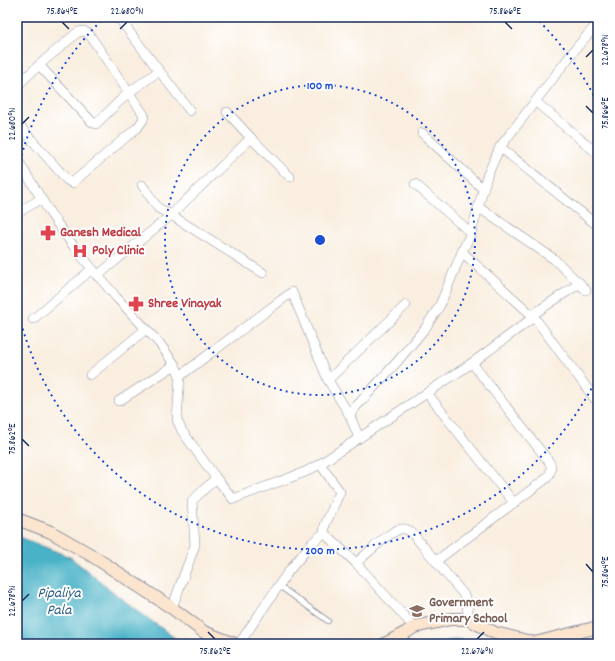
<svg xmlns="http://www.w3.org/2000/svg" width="615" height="661" viewBox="0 0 615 661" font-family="Dekko,sans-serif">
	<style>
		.water { fill: #48b2c6; stroke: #327092 }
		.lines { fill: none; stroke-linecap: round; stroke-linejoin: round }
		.lane-casing { stroke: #8a8e9e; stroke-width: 6 }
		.street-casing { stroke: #8a8e9e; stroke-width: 10 }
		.secondary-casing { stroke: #8a8e9e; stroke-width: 14 }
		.lane { stroke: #fff; stroke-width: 4.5 }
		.street { stroke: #fff; stroke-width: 9 }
		.secondary { stroke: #fbe5cf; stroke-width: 12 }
		.ticks { fill: none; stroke: #1b2f5e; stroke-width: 1.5 }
		.ring { fill: none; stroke: #1d4ed8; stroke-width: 2; stroke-dasharray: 2 4 }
		.labels { text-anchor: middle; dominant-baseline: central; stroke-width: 4; stroke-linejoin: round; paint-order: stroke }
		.health-label { font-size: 14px; font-weight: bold; fill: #be3a42; stroke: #fff; text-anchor: start }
		.education-label { font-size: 14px; font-weight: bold; fill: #785e54; stroke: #fff; text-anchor: start }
		.water-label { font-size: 15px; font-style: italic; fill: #2b5d82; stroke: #fff }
		.centre { fill: #1d4ed8; stroke: #fff; stroke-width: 2 }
		.ring-label { font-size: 12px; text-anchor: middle; font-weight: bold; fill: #1d4ed8; stroke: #fff; stroke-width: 4; stroke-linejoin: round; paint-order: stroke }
		.neatline { fill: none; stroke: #1b2f5e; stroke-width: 1.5 }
		.ticks-label { font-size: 10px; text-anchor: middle; fill: #1b2f5e }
	</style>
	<rect width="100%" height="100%" fill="#fff"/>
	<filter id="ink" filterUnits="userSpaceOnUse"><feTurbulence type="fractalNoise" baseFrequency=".025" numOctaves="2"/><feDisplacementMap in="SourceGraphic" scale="8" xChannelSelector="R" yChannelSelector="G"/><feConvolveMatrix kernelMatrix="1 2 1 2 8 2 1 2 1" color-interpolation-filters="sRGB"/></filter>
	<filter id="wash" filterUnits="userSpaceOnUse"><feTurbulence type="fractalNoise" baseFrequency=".012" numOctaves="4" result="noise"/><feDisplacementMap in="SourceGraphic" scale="16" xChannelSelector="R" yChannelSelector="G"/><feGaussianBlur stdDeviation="0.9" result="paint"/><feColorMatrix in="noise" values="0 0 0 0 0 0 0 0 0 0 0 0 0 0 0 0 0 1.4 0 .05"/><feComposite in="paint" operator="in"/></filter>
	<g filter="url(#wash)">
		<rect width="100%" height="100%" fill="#f9eedf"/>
		<g class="water">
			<path d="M17,536L70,557L123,600L183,644H17Z"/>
			<path d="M459,639L471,644H429Z"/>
		</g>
	</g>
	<g filter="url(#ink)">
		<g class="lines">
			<g class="lane-casing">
				<path id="lane" d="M278,585L328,621"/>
			</g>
			<g class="street-casing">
				<g id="street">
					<path d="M118,17L190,111"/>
					<path d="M39,65L92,122L96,124L128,93L159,71"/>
					<path d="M17,86L39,65L78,32L84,31L89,34L144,115L143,120L138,127L72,183L67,180L17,123"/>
					<path d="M536,102L598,154"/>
					<path d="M422,133L483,189"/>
					<path d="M251,138L290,177"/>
					<path d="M500,147L598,226"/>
					<path d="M17,159L52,216L74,247L116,297L160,344L175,365L180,376L177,420L182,431L216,478L192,501L195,545L172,608"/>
					<path d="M415,184L471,233"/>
					<path d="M142,185L158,208L171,215L263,273"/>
					<path d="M478,207L554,259L586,290"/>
					<path d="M17,213L41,199"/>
					<path d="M97,276L171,215L251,138L227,112"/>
					<path d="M532,315L580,283"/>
					<path d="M534,317L598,403"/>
					<path d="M33,319L92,269"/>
					<path d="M90,375L146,329"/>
					<path d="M180,376L292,292L328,380L406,305"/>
					<path d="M328,380L350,416"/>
					<path d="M427,393L514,503"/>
					<path d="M119,401L175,365"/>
					<path d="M359,438L350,416L353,410L397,362L426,327L440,305L462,252L471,233L487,176L500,147L577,47L598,23"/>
					<path d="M320,464L340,492L325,525L324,533L356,563L414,627"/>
					<path d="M216,478L233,499L305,472L320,464L472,363L534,317L462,252"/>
					<path d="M436,561L547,478C551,472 552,469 550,463L472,363"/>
					<path d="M356,563C366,555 389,531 401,529C406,528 409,530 412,533L464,595L467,601L468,619"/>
					<path d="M239,644L288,572L312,543L324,533"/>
				</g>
			</g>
			<g class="secondary-casing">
				<g id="secondary">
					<path d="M17,519L51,532L91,555L172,608L204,632L235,644"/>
					<path d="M385,644L405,633L414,627L451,619H468L495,633L535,643L598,627"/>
				</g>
			</g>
			<use href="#lane" class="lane"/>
			<use href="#street" class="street"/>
			<use href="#secondary" class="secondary"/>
		</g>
	</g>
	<path class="ticks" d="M62,22L69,29M505,22L512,29M120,29L127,22M586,57L593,50M586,106L593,113M22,124L29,117M22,439L29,446M586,564L593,572M22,601L29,594M208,632L215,639M477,639L484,632"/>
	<g class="ring">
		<circle cx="320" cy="240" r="155"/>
		<path d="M597 378A310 310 0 0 1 17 307M17 173A310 310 0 0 1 105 17M535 17A310 310 0 0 1 597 102"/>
	</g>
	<defs>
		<g id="pharmacy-bare" transform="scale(1.2)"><path d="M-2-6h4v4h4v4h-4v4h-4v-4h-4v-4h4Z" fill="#e0444e" stroke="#fff" stroke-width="2.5" paint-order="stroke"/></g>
		<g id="hospital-bare" transform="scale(1.2)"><path d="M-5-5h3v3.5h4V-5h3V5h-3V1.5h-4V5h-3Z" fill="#e0444e" stroke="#fff" stroke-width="2.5" paint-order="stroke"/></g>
		<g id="school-bare" transform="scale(1.2)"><path d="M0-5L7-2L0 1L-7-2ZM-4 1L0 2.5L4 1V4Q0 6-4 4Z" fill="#8d6e63" stroke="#fff" stroke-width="2.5" paint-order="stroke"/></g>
	</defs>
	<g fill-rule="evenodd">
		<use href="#pharmacy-bare" x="48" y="233"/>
		<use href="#hospital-bare" x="80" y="251"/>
		<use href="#pharmacy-bare" x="136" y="304"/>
		<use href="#school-bare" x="417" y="611"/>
	</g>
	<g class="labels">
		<g class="health-label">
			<text x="60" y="233">Ganesh Medical</text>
			<text x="92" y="251">Poly Clinic</text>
			<text x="148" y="304">Shree Vinayak</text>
		</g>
		<g class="education-label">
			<text x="429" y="603">Government<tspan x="429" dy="16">Primary School</tspan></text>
		</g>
		<g class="water-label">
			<text x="59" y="594">Pipaliya<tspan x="59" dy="17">Pala</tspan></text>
		</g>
	</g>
	<circle cx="320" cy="240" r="6" class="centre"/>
	<g class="ring-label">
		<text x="320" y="89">100 m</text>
		<text x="320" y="554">200 m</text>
	</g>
	<rect width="615" height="661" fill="none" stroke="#fff" stroke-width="44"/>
	<rect x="22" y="22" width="571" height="617" class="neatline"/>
	<g class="ticks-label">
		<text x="62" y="14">75.864°E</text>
		<text x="127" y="14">22.680°N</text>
		<text x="505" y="14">75.866°E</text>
		<text transform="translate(604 50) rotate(-90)" y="4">22.678°N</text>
		<text transform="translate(604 113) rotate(-90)" y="4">75.866°E</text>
		<text transform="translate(11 124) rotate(-90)" y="4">22.680°N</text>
		<text transform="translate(11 439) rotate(-90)" y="4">75.862°E</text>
		<text transform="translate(604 572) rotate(-90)" y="4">75.864°E</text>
		<text transform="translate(11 601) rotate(-90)" y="4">22.678°N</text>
		<text x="215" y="654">75.862°E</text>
		<text x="477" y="654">22.676°N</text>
	</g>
</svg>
